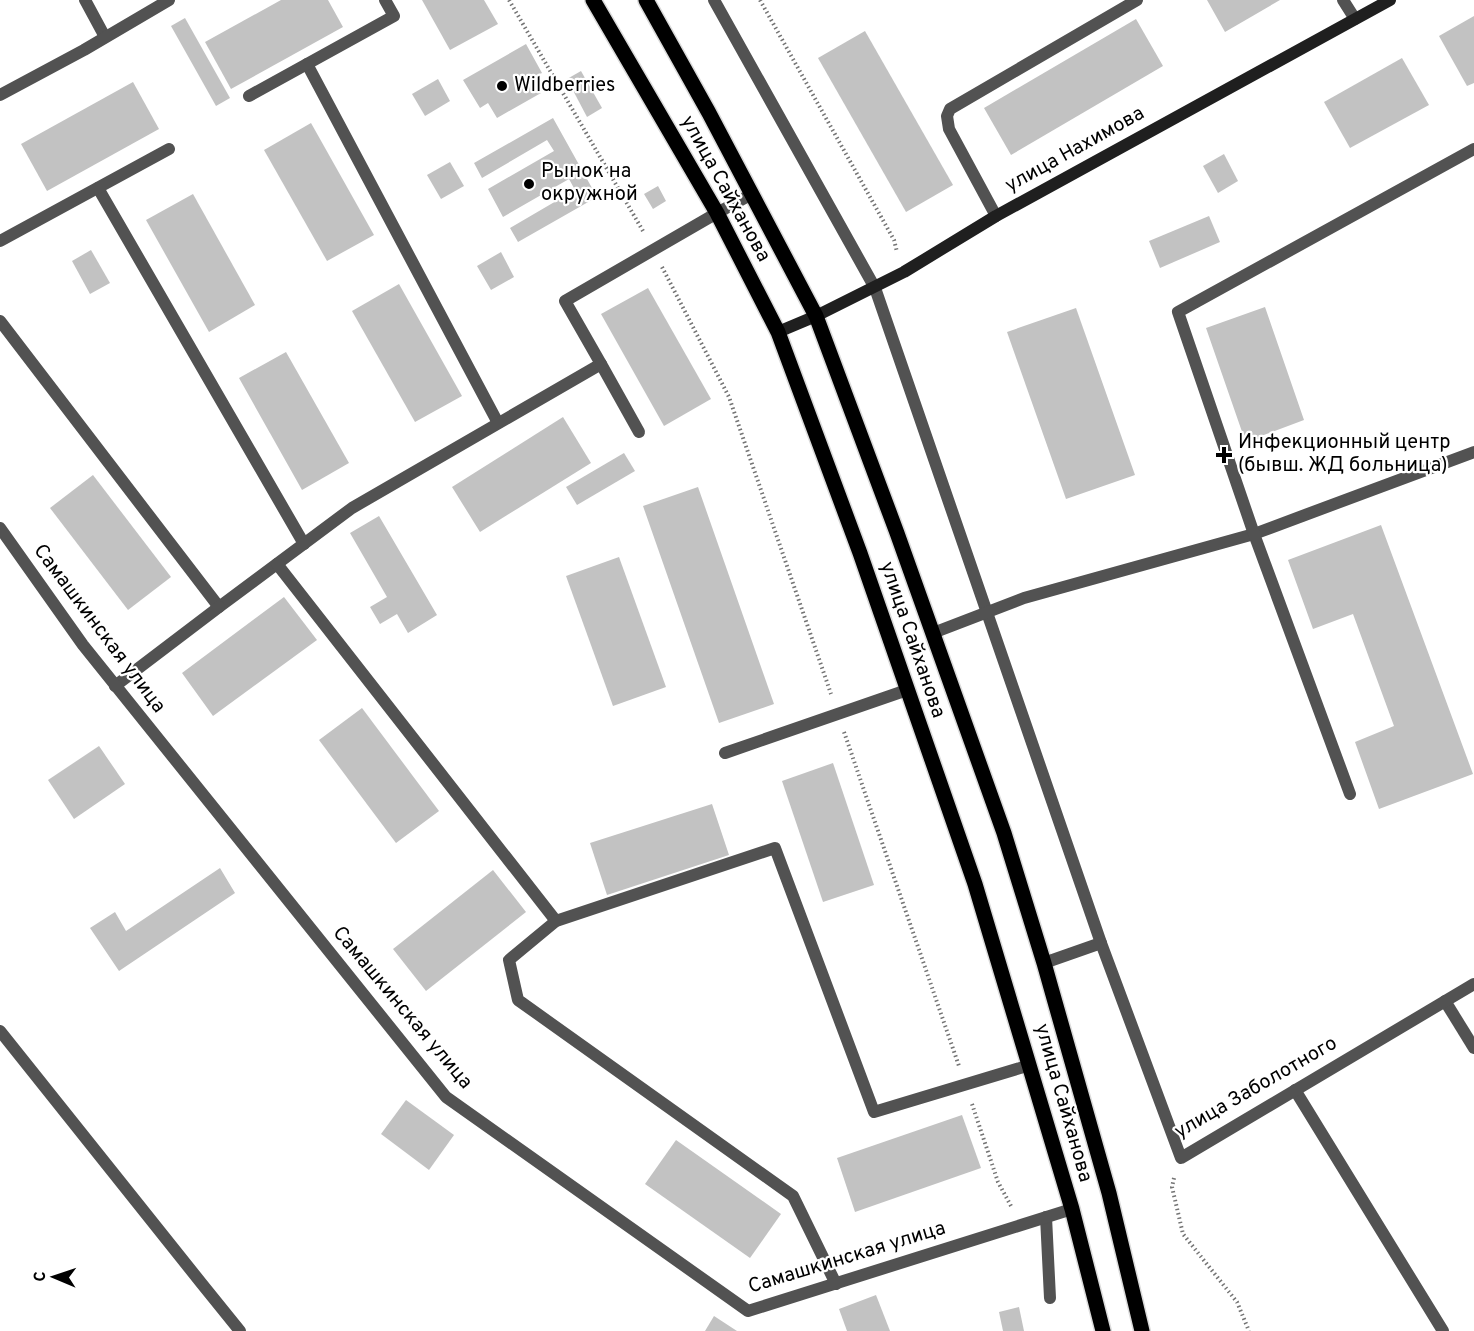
<svg xmlns="http://www.w3.org/2000/svg" width="1474" height="1331" viewBox="0 0 1474 1331" font-family="Overpass,sans-serif">
	<style>
		.building { fill: #c2c2c2 }
		.lines { fill: none; stroke-linecap: round; stroke-linejoin: round }
		.primary-casing { stroke: #dbdbdb; stroke-width: 18 }
		.path { stroke: #747474; stroke-width: 4; stroke-dasharray: 1.5 3; stroke-linecap: butt }
		.lane { stroke: #525252; stroke-width: 12 }
		.street { stroke: #525252; stroke-width: 12 }
		.secondary { stroke: #1f1f1f; stroke-width: 12 }
		.primary { stroke: #000; stroke-width: 15 }
		.poi-dot { fill: #000; stroke: #fff; stroke-width: 2 }
		.labels { text-anchor: middle; dominant-baseline: central; stroke-width: 4.5; stroke-linejoin: round; paint-order: stroke }
		.poi-label { font-size: 20px; fill: #000; stroke: #fff; text-anchor: start }
		.street-label { font-size: 20px; fill: #000; stroke: #fff }
	</style>
	<rect width="100%" height="100%" fill="#fff"/>
	<g class="building">
		<path d="M281,0H328L343,27L231,89L205,42Z"/>
		<path d="M422,0H484L498,24L450,50Z"/>
		<path d="M1207,0H1280L1225,32Z"/>
		<path d="M1474,16V83L1467,86L1439,36Z"/>
		<path d="M185,18L230,98L216,106L171,26Z"/>
		<path d="M1136,19L1163,66L1011,155L984,108Z"/>
		<path d="M865,31L953,185L906,212L818,58Z"/>
		<path d="M526,44L542,73L532,78L541,93L497,118L488,103L480,108L463,80Z"/>
		<path d="M1402,58L1429,105L1350,148L1324,102Z"/>
		<path d="M581,71L602,108L587,117L567,79Z"/>
		<path d="M438,79L450,101L425,116L412,94Z"/>
		<path d="M133,82L159,129L47,191L21,144Z"/>
		<path d="M553,118L597,197L518,242L510,228L575,190L569,179L503,217L488,189L554,151L547,140L482,178L474,163Z"/>
		<path d="M311,123L374,235L327,261L264,150Z"/>
		<path d="M1224,154L1238,181L1218,193L1203,166Z"/>
		<path d="M450,162L464,186L441,199L427,175Z"/>
		<path d="M658,186L666,201L653,209L644,194Z"/>
		<path d="M193,194L255,305L209,332L146,220Z"/>
		<path d="M1209,216L1220,242L1160,268L1149,241Z"/>
		<path d="M91,250L110,283L90,294L72,261Z"/>
		<path d="M501,252L514,277L491,290L477,266Z"/>
		<path d="M399,284L462,396L415,422L352,311Z"/>
		<path d="M648,288L711,399L664,426L601,314Z"/>
		<path d="M1265,307L1304,420L1261,436L1263,443L1248,449L1206,328Z"/>
		<path d="M1076,308L1135,475L1066,499L1007,332Z"/>
		<path d="M286,352L349,463L302,490L239,378Z"/>
		<path d="M563,417L591,463L480,532L452,487Z"/>
		<path d="M624,453L635,471L577,505L566,487Z"/>
		<path d="M93,475L171,577L128,610L50,508Z"/>
		<path d="M698,487L774,704L719,723L643,506Z"/>
		<path d="M379,516L437,615L408,633L397,614L380,624L370,607L387,597L350,533Z"/>
		<path d="M1381,525L1473,774L1379,809L1355,742L1394,726L1353,614L1313,629L1288,560Z"/>
		<path d="M619,557L666,687L613,706L566,576Z"/>
		<path d="M284,597L317,640L213,716L182,673Z"/>
		<path d="M362,708L439,811L396,843L319,740Z"/>
		<path d="M99,746L125,784L74,819L48,780Z"/>
		<path d="M833,763L874,885L823,902L782,781Z"/>
		<path d="M712,804L729,855L607,895L590,843Z"/>
		<path d="M220,868L235,893L119,971L90,928L115,912L126,931Z"/>
		<path d="M493,870L526,912L426,991L393,949Z"/>
		<path d="M406,1100L454,1135L429,1170L381,1134Z"/>
		<path d="M962,1115L981,1168L855,1212L837,1158Z"/>
		<path d="M676,1140L781,1214L750,1258L645,1184Z"/>
		<path d="M876,1295L890,1331H847L839,1309Z"/>
		<path d="M1019,1307L1024,1331H1003L999,1312Z"/>
		<path d="M714,1316L737,1331H705Z"/>
	</g>
	<g class="lines">
		<g class="primary-casing">
			<g id="primary">
				<path d="M593,0L717,213L778,332L860,553L975,884L1072,1209L1103,1331"/>
				<path d="M646,0L709,113L816,316L897,533L1004,833L1044,963L1109,1193L1142,1331"/>
			</g>
		</g>
		<g class="path">
			<path d="M509,0L643,231"/>
			<path d="M760,0L894,240L897,252"/>
			<path d="M662,267L729,397L831,694"/>
			<path d="M844,732L959,1066"/>
			<path d="M972,1104L998,1182L1011,1206"/>
			<path d="M1174,1178L1172,1187L1183,1234L1237,1302L1249,1331"/>
		</g>
		<g class="lane">
			<path d="M85,0L105,37"/>
			<path d="M714,0L875,288L1101,943"/>
			<path d="M1343,0L1355,19"/>
			<path d="M307,64L498,423"/>
			<path d="M249,96L394,16L385,0"/>
			<path d="M98,188L304,544"/>
			<path d="M996,216L949,129L947,116L950,109L1137,0"/>
			<path d="M0,241L169,149"/>
			<path d="M0,321L219,607L352,508L601,364L565,301L717,213L752,194"/>
			<path d="M601,364L639,432"/>
			<path d="M277,564L556,921"/>
			<path d="M933,633L1024,598L1254,534L1474,452"/>
			<path d="M115,686L219,607"/>
			<path d="M725,753L907,690"/>
			<path d="M1350,794L1254,534L1178,312L1474,149"/>
			<path d="M1445,1001L1474,1048"/>
			<path d="M0,1031L202,1284L240,1331"/>
			<path d="M1295,1090L1443,1331"/>
			<path d="M1046,1217L1050,1298"/>
			<path d="M836,1284L793,1196L518,1000L509,960L556,921L775,848L874,1112L1030,1065"/>
		</g>
		<g class="street">
			<path d="M0,95L84,50L169,0"/>
			<path d="M0,528L83,645L446,1097L748,1311L1072,1209"/>
			<path d="M1044,963L1101,943L1181,1158L1474,984"/>
		</g>
		<path class="secondary" d="M778,332L816,316L904,272L996,216L1390,0"/>
		<use href="#primary" class="primary"/>
	</g>
	<g class="poi-dot">
		<circle cx="502" cy="86" r="6"/>
		<circle cx="529" cy="184" r="6"/>
		<path d="M1221 446h6v6h6v6h-6v6h-6v-6h-6v-6h6z"/>
	</g>
	<g class="labels">
		<g class="poi-label">
			<text x="514" y="86">Wildberries</text>
			<text x="541" y="172">Рынок на<tspan x="541" dy="23">окружной</tspan></text>
			<text x="1238" y="443">Инфекционный центр<tspan x="1238" dy="23">(бывш. ЖД больница)</tspan></text>
		</g>
		<g class="street-label">
			<text transform="translate(1075 150) rotate(-29)">улица Нахимова</text>
			<text transform="translate(725 189) rotate(61)">улица Сайханова</text>
			<text transform="translate(99 629) rotate(53)">Самашкинская улица</text>
			<text transform="translate(912 640) rotate(71)">улица Сайханова</text>
			<text transform="translate(402 1008) rotate(50)">Самашкинская улица</text>
			<text transform="translate(1256 1088) rotate(-30)">улица Заболотного</text>
			<text transform="translate(1063 1103) rotate(74)">улица Сайханова</text>
			<text transform="translate(847 1258) rotate(-17)">Самашкинская улица</text>
		</g>
	</g>
	<g transform="translate(54 1277) rotate(272)" stroke="#ffffff" stroke-width="4.5" paint-order="stroke">
	<path d="M0-4.5L10 22L0 15L-10 22Z" fill="#000000"/>
	<text y="-9" font-size="16" font-weight="bold" text-anchor="middle" fill="#000000">С</text>
	</g>
</svg>
